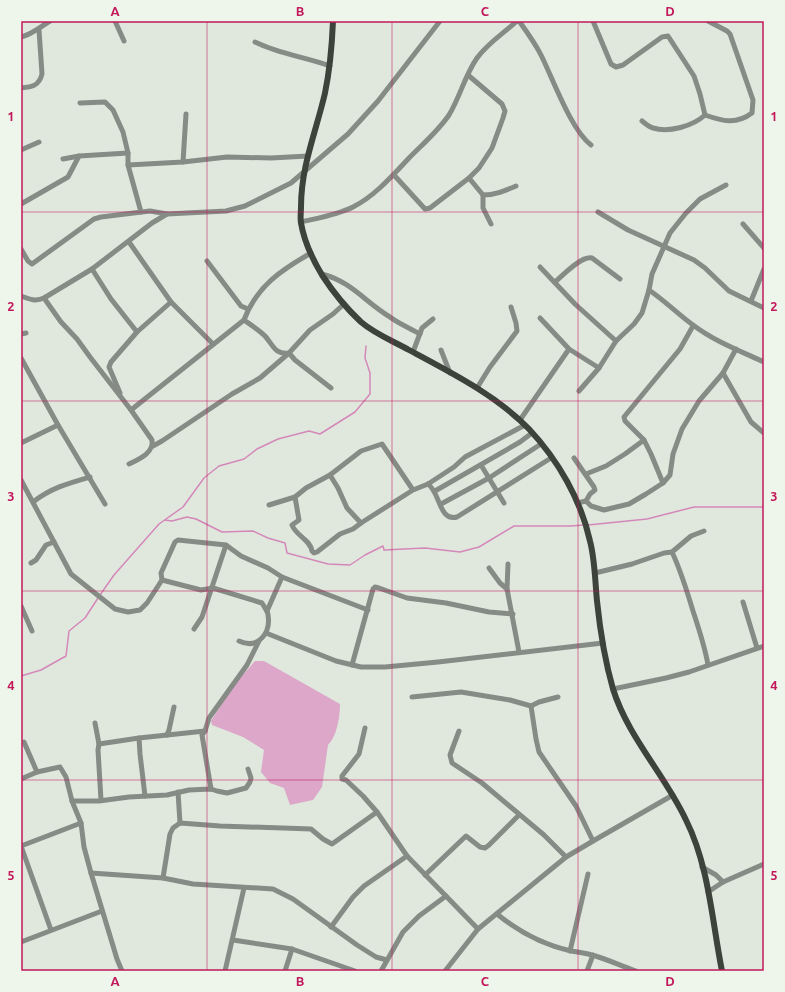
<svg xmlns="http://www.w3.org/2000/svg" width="785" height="992" viewBox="0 0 785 992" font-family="Ubuntu,sans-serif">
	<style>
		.green { fill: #dca7c9 }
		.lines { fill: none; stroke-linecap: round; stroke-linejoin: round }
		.stream { stroke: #d488b9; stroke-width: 1.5 }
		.minor { stroke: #878b86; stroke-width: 5 }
		.major { stroke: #3d423b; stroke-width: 6 }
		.grid { fill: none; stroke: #c2185b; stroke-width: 1; stroke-opacity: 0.55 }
		.neatline { fill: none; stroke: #c2185b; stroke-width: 1.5 }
		.grid-label { font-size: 13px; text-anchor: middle; font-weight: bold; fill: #c2185b }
	</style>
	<rect width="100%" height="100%" fill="#e0e8de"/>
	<path class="green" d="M255,661H264L340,704C340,717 337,736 328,745L322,787L313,800L290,805L284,788L270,783L261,772L264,750L243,737L212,725L211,721L234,685Z"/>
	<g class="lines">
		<g class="stream">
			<path d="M165,520L172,521L187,517L196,519L222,532L253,531L268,538L285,543L287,553L328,564L350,565L365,555L383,546L384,550L425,548L460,552L479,547L514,526H570L584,525"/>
			<path d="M588,525L647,519L694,507H764"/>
			<path d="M100,595L114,575L159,524L183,507L204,478L219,466L244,459L257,449L278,439L309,431L320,434L355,412L370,394V373L365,358L366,346"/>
			<path d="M21,676L41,670L66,656L69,631L85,618L98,598"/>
		</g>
		<g class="minor">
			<path d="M115,21L124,41"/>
			<path d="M519,21C527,32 535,43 541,55C553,79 571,130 591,145"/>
			<path d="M593,21L611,64L616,67L623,65L662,37L668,36L694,76L700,94L705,115"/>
			<path d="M21,37C33,34 40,27 50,21"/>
			<path d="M255,42C279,54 305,57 330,66"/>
			<path d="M21,88C32,87 39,86 42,74L39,30"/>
			<path d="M80,103L105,102L113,110L123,132L128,153V165L141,212"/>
			<path d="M705,115C722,121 736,125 752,113L753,100L730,34L727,31L708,21"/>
			<path d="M642,121C646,124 649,127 653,128C669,133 693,126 705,115"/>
			<path d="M21,150L39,142"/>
			<path d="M63,159L79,156L128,153"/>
			<path d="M183,162L186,114"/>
			<path d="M128,165L183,162L227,157L271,158L308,156"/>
			<path d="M394,175L425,209L430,208L469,178L479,168L492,148L503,118L505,111L502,104L468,75"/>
			<path d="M469,178L483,195V208L491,224"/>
			<path d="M483,195C495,195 504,191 516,186"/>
			<path d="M21,204L68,177L79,156"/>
			<path d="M598,212L628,230L694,260L705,268L729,291L764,308"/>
			<path d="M301,222C318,218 337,215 353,207C375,196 393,175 410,157C424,143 438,131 449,115C460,97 465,75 477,58C488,43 504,33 517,21"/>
			<path d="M743,224L764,248"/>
			<path d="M129,242L171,302L213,344"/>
			<path d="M21,249L28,261L32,264L94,219L101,217L150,211L167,214"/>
			<path d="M207,261L241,306L248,309"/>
			<path d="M540,267L575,304L616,341"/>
			<path d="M92,269L111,299L137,332"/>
			<path d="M322,274C352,282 365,302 390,317C399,324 410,328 420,334"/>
			<path d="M555,282C563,275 582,255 592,258L620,279"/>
			<path d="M649,290C665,301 678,314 693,325C714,341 740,351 764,362"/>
			<path d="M21,296C29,299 35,302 44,298L92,269L152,223L167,214L226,211L245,206L291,183L348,134L378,101L440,21"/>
			<path d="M44,298L61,322L77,339L90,357L131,410L152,440C154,453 139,459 129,464"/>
			<path d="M751,301L764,269"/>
			<path d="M244,320C251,325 259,330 265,336C273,345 275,355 289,353L295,360L331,388"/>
			<path d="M21,334L26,333"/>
			<path d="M569,349L599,368"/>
			<path d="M441,350L450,373"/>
			<path d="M413,352L422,328L433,319"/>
			<path d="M21,358L58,425L105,504"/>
			<path d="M723,373L751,422L764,433"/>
			<path d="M477,388L490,367L517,331L516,323L511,307"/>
			<path d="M579,391L599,368L616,341L634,324L642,313L649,290L652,274L670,233L686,213L700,199L726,185"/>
			<path d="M120,393L109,367L111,362L137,332L171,302"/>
			<path d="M131,410L244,320C257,286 281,270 311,253"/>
			<path d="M520,420L569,349L540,318"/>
			<path d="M21,443L58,425"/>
			<path d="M153,446L162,441L232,394L260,378L289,353L310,330L333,314L344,304"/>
			<path d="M574,458L594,487L595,490L590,494L586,501"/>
			<path d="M481,465L504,503"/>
			<path d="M586,474L606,466L625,454L644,440"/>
			<path d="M330,475L338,488L347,508L361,523"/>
			<path d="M21,480L71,574L115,609L128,612L140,610L147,603L162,580L161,573L175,542L178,540L226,545L241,556L268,568L282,577L368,610"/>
			<path d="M663,483L651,454L644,440L625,421L624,417L680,349L693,326"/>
			<path d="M428,484C440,492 439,522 457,517L551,458"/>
			<path d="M413,490L382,444L361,451L330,475L306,488L295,497L299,520L292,525C296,536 310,539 312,551L314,553L317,552L340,534L353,529L361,523L413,490L428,484L454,467L465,457L525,425"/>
			<path d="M435,491L520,442L532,433"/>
			<path d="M33,502C51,488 69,483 90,477"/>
			<path d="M577,503L586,501L591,506L604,510L629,504L646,494L663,483L670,475L673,454L682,429L699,401L723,373L736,349"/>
			<path d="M441,504L489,478L541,444"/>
			<path d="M269,505L295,497"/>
			<path d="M672,552C681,571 687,591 693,611C699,629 705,647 708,665"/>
			<path d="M31,563L36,560L46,545L54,542"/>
			<path d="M508,564L507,589L519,652"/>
			<path d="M489,568L500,583L507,589"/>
			<path d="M595,573L632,564L664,553L672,552L691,536L704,531"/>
			<path d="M162,580L201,590L213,588L262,603C264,607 268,611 268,615C271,633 258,650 239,641"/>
			<path d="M743,602L757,648"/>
			<path d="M21,606L32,631"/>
			<path d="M267,611L282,577"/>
			<path d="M194,629L202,617L226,545"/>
			<path d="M266,633L336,661L361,667H385L438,662L603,643"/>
			<path d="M352,665L373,589L375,587L379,588L407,598L446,603L489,612L513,614"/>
			<path d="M613,689L666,678L689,672L764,646"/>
			<path d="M412,697L461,692L510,700L531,706L539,702L558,697"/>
			<path d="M531,706L536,739L539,752L576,806L593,841"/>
			<path d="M95,723L99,744L98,750L101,800"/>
			<path d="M365,728L359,754L342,776V779L346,780L363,796L377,812L407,856L478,929"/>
			<path d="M459,731L450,755L452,763L482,783L544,835L566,857"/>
			<path d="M167,735L169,730L174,707"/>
			<path d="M139,738L140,754L145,796"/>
			<path d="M24,742L37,772"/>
			<path d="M99,744L139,738L205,731"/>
			<path d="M21,779L37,772L60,767L66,777L72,801L81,823L84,847L91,873L117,959L122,971"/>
			<path d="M211,789L202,735L205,731L209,718L247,665L259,641"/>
			<path d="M178,792L180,823"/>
			<path d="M72,801H99L129,797L167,795L189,790L211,789L217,791L227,793L246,788L250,782L251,778L248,769"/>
			<path d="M21,846L51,930"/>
			<path d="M21,846L81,823"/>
			<path d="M702,867L716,875L723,882"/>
			<path d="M91,873L163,878L193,884L273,889L293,899L357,945L376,957L387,960"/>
			<path d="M425,875L466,836L480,847L485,848L489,845L519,815"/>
			<path d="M163,878L170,834L173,828L180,823L220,826L311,829L323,839L332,844L377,812"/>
			<path d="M708,892L723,882L764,864"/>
			<path d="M497,914C519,932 544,945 571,951C578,952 585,953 592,955C607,959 621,966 636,971"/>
			<path d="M331,927L353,897L364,886L407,856"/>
			<path d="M233,940L292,949L355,971"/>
			<path d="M21,942L102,911"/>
			<path d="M570,951L588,874"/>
			<path d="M225,971L244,888"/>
			<path d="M285,971L292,949"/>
			<path d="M381,971L403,932L419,916L446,896"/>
			<path d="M445,971L478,929L566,857L593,841L673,795"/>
			<path d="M587,971L593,955"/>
		</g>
		<path class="major" d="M333,21C332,45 330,69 325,93C316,132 301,166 301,207C301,212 300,218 301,223C304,241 313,260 322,275C333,292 346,308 361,322C375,334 393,341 409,350C450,372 496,395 529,429C558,460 581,500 590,541C595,560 595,581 597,601C600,630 605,661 613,689C628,737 665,775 686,820C709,866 712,921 722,971"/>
	</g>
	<path class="grid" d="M207,21V971M392,21V971M578,21V971M21,212H764M21,401H764M21,591H764M21,780H764"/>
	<rect width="785" height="992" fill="none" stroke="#eef5eb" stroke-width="44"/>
	<rect x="22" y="22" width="741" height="948" class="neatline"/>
	<g class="grid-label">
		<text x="115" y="16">A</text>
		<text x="300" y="16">B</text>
		<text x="485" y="16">C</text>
		<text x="670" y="16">D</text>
		<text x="11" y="121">1</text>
		<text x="774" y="121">1</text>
		<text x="11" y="311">2</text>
		<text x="774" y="311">2</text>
		<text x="11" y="501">3</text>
		<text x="774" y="501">3</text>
		<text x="11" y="690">4</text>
		<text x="774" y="690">4</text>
		<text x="11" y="880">5</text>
		<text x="774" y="880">5</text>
		<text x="115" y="986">A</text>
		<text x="300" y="986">B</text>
		<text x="485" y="986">C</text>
		<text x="670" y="986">D</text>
	</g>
</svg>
